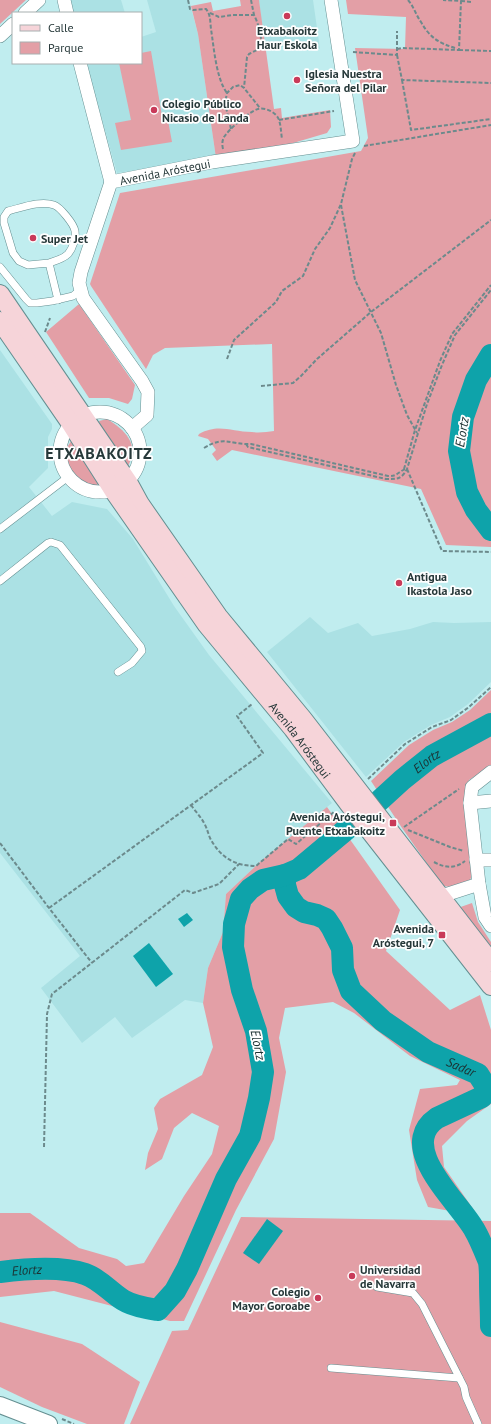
<svg xmlns="http://www.w3.org/2000/svg" width="491" height="1424" viewBox="0 0 491 1424" font-family="'PT Sans',sans-serif">
	<style>
		.built { fill: #abe1e4 }
		.green { fill: #e39fa6 }
		.water { fill: #0ea3aa }
		.lines { fill: none; stroke-linecap: round; stroke-linejoin: round }
		.river { stroke: #0ea3aa; stroke-width: 22 }
		.service-casing { stroke: #648f91; stroke-width: 8 }
		.minor-casing { stroke: #648f91; stroke-width: 14 }
		.tertiary-casing { stroke: #648f91; stroke-width: 18 }
		.secondary-casing { stroke: #648f91; stroke-width: 20 }
		.path { stroke: #6c8a8c; stroke-width: 2; stroke-dasharray: 4 2; stroke-linecap: butt }
		.service { stroke: #fff; stroke-width: 7 }
		.minor { stroke: #fff; stroke-width: 13 }
		.tertiary { stroke: #fff; stroke-width: 16 }
		.secondary { stroke: #f6d4d9; stroke-width: 18 }
		.poi-dot { fill: #c93a59; stroke: #fff; stroke-width: 1.5 }
		.labels { text-anchor: middle; dominant-baseline: central; stroke-width: 3.5; stroke-linejoin: round; paint-order: stroke }
		.poi-label { font-size: 12px; font-weight: bold; fill: #263839; stroke: #fff; text-anchor: start }
		.street-label { font-size: 12px; fill: #263839; stroke: #fff }
		.water-label { font-size: 13px; font-style: italic; fill: #1c3132; stroke: #fff }
		.district-label { font-size: 16px; font-weight: bold; letter-spacing: 1px; fill: #263839; stroke: #fff }
	</style>
	<rect width="100%" height="100%" fill="#c0edef"/>
	<g class="built">
		<path d="M70,0H121L125,13H73Z"/>
		<path d="M147,0H189L198,34L216,158L117,173L86,63H141V37L156,32Z"/>
		<path d="M259,0H313L320,49L312,44L301,43L265,51Z"/>
		<path d="M0,350L52,424V429L48,437V468L29,487L52,516L72,502L107,509L133,539L174,606L209,655L332,803L261,861L226,894L223,932L208,968L203,1003L185,1000L132,1038L115,1017L82,1043L41,988L80,956L0,853Z"/>
		<path d="M310,617L328,633L358,623L372,636L410,629L433,622L454,623L491,622V682L468,704L450,717L431,725L404,742L366,777L267,652Z"/>
	</g>
	<g class="green">
		<path d="M0,0H26L0,24Z"/>
		<path d="M240,0H259L274,109L281,108L282,118L330,110L331,127L327,133L283,146L216,158L198,34L191,6L211,2L213,11L241,6Z"/>
		<path d="M346,0H491V547L446,545L421,489L232,450L217,461L212,454L216,450L208,439L198,436L199,434C219,423 231,432 252,432C259,433 267,432 274,431L272,344L165,348L153,355L146,369L91,286L90,284L120,193L361,151L368,138L355,48L405,49L406,17L348,14Z"/>
		<path d="M151,51L162,116L167,115L172,142L121,150L115,123L131,120L119,63H141V53Z"/>
		<path d="M79,304L135,385L132,399L128,404L109,398H89L46,332Z"/>
		<path d="M107,419C125,430 140,444 128,466L124,465L102,430L99,421Z"/>
		<path d="M72,440L99,481L96,488L81,482L71,472L66,456L67,447Z"/>
		<path d="M491,690V766L469,780L468,790L473,873L470,880L464,886L451,887L443,886L402,828L371,781L409,745L433,730L452,722L470,710Z"/>
		<path d="M327,807L400,910L386,951L450,1010L480,995L491,1030V1104L467,1121L442,1146L444,1167L478,1216L428,1207L417,1180L409,1130L420,1089L457,1085L460,1080L410,1056L354,1013L333,1002L285,1008L279,1038L286,1072L274,1139L236,1210L184,1321H170L54,1291L0,1297V1213H30L79,1248L117,1259L126,1266L144,1263L184,1196L212,1154L219,1126L192,1113L174,1128L162,1159L145,1170L148,1153L158,1129L154,1108L160,1099L202,1075L213,1047L203,1003L208,968L223,932L226,894L261,861Z"/>
		<path d="M472,903L478,922L491,942V953L452,910Z"/>
		<path d="M241,1217L491,1221V1424H130L172,1331L188,1330Z"/>
		<path d="M0,1322L82,1344L140,1382L124,1424H87L42,1407L0,1387Z"/>
	</g>
	<g class="water">
		<path d="M187,913L193,920L184,927L178,919Z"/>
		<path d="M149,943L173,974L156,987L133,956Z"/>
		<path d="M267,1219L283,1231L259,1264L243,1253Z"/>
	</g>
	<g class="lines">
		<g class="river">
			<path d="M491,355L476,380L463,417L459,451L467,492L476,510L491,530"/>
			<path id="s1" d="M285,875V885L288,896L296,907L304,912L317,915L326,919L332,928L342,948L343,970L351,991L383,1021L428,1052L478,1074L487,1088L482,1097L437,1118C395,1147 459,1202 474,1229C480,1239 485,1252 489,1262C490,1268 490,1275 490,1281C490,1296 491,1311 491,1326"/>
			<path id="s2" d="M0,1272C24,1269 62,1266 85,1274C100,1279 110,1292 123,1300C133,1306 146,1308 158,1310L175,1291L187,1269L226,1179L250,1136L259,1098L263,1072L256,1031L242,990L233,947L234,924L241,899L250,889L263,880L285,875L299,869L367,812L402,780L432,756L491,724"/>
		</g>
		<g class="service-casing">
			<g id="service">
				<path d="M49,263L28,265L19,261L13,253L4,223V217L8,211C21,208 40,200 54,205C60,207 74,224 75,231C76,238 73,248 68,254C63,259 55,261 49,263L58,300"/>
				<path d="M0,267L26,299L30,303H37L52,301L73,296L80,290"/>
				<path d="M0,529L68,477"/>
				<path d="M0,581L48,543L51,542L60,545L141,647L142,651L132,663L118,672"/>
				<path d="M377,1287L413,1293L422,1304L464,1387L466,1397L478,1424"/>
				<path d="M331,1368L459,1378"/>
			</g>
		</g>
		<g class="minor-casing">
			<g id="minor">
				<path d="M64,0L67,13"/>
				<path d="M25,13L39,0"/>
				<path d="M0,36L13,24"/>
				<path d="M80,63L111,182"/>
				<path id="s3" d="M111,182L212,162L353,141L331,0"/>
				<path d="M111,182L81,272L79,283L83,298L142,381L148,392L147,415L132,428"/>
				<circle cx="100" cy="452" r="40"/>
				<path d="M491,772L472,787L470,803L479,884L485,917L491,926"/>
				<path d="M470,803L491,801"/>
				<path d="M476,860H491"/>
				<path d="M440,895L448,894L479,884"/>
			</g>
		</g>
		<g class="tertiary-casing">
			<path id="tertiary" d="M0,1405L49,1424"/>
		</g>
		<g class="secondary-casing">
			<g id="secondary">
				<path d="M0,294L128,482L140,504L218,616L303,719L491,962"/>
				<path id="s4" d="M0,321L71,424L113,490L207,625L293,729L348,803L491,986"/>
			</g>
		</g>
		<g class="path">
			<path d="M188,0L190,9L193,10L206,9C211,15 210,22 211,29C214,48 216,78 227,93"/>
			<path d="M251,0L254,15"/>
			<path d="M408,0C414,7 416,15 421,22C430,38 439,43 455,48"/>
			<path d="M461,1L472,2"/>
			<path d="M210,13L219,17L233,15H254C259,25 262,37 261,48L249,54L247,57L244,88"/>
			<path d="M397,49L402,48L459,50L461,1L443,0"/>
			<path d="M459,50L491,51"/>
			<path d="M353,52L397,55V31"/>
			<path d="M397,55L402,80L491,83"/>
			<path d="M402,80L411,130L491,119"/>
			<path d="M279,120L334,111"/>
			<path d="M231,129L225,103L227,93L233,87L240,85L244,88L260,108"/>
			<path d="M364,146L491,125"/>
			<path d="M223,149C222,145 222,141 224,137C229,129 250,111 258,109C266,107 277,113 279,120C281,126 281,133 282,139"/>
			<path d="M341,205L355,280L381,333L396,385L407,415L417,433"/>
			<path d="M45,332L50,318"/>
			<path d="M227,359L234,340L276,302L282,291L303,276L315,249L330,228L341,204L352,159L355,153"/>
			<path d="M261,386L293,383L301,376L317,359L371,312L491,220"/>
			<path d="M246,444L248,447L386,479C397,479 401,480 407,469L427,404L442,365L455,335L491,290"/>
			<path d="M204,448C225,435 230,445 251,444L388,476C398,477 399,470 407,469"/>
			<path d="M404,469L415,430L440,361L452,334L491,285"/>
			<path d="M407,469L442,551L491,552"/>
			<path d="M368,779L405,744L432,727L451,720L469,707L491,687"/>
			<path d="M191,805C195,811 201,817 204,823C207,828 208,833 210,838C220,857 234,866 256,866L288,839L296,844L335,811"/>
			<path d="M404,827L459,789"/>
			<path d="M408,830L450,847L464,851"/>
			<path d="M0,843L49,908L92,963"/>
			<path d="M434,862C445,868 455,869 465,861"/>
			<path d="M49,908L263,753L237,716L252,704"/>
			<path d="M44,1147L47,1014L52,994L185,890L193,893L219,884L239,864"/>
			<path d="M62,1419L74,1424"/>
		</g>
		<use href="#service" class="service"/>
		<use href="#minor" class="minor"/>
		<use href="#tertiary" class="tertiary"/>
		<use href="#secondary" class="secondary"/>
	</g>
	<g class="poi-dot">
		<circle cx="287" cy="16" r="4"/>
		<circle cx="297" cy="80" r="4"/>
		<circle cx="154" cy="110" r="4"/>
		<circle cx="33" cy="238" r="4"/>
		<circle cx="399" cy="583" r="4"/>
		<rect x="389" y="819" width="8" height="8" rx="2"/>
		<rect x="438" y="931" width="8" height="8" rx="2"/>
		<circle cx="352" cy="1276" r="4"/>
		<circle cx="318" cy="1298" r="4"/>
	</g>
	<g class="labels">
		<g class="poi-label">
			<text x="287" y="30" text-anchor="middle">Etxabakoitz<tspan x="287" dy="14">Haur Eskola</tspan></text>
			<text x="305" y="73">Iglesia Nuestra<tspan x="305" dy="14">Señora del Pilar</tspan></text>
			<text x="162" y="103">Colegio Público<tspan x="162" dy="14">Nicasio de Landa</tspan></text>
			<text x="41" y="238">Super Jet</text>
			<text x="407" y="576">Antigua<tspan x="407" dy="14">Ikastola Jaso</tspan></text>
			<text x="385" y="816" text-anchor="end">Avenida Aróstegui,<tspan x="385" dy="14">Puente Etxabakoitz</tspan></text>
			<text x="434" y="928" text-anchor="end">Avenida<tspan x="434" dy="14">Aróstegui, 7</tspan></text>
			<text x="360" y="1269">Universidad<tspan x="360" dy="14">de Navarra</tspan></text>
			<text x="310" y="1291" text-anchor="end">Colegio<tspan x="310" dy="14">Mayor Goroabe</tspan></text>
		</g>
		<g class="street-label">
			<text stroke="none"><textPath href="#s3" startOffset="55">Avenida Aróstegui</textPath></text>
			<text stroke="none"><textPath href="#s4" startOffset="516">Avenida Aróstegui</textPath></text>
		</g>
		<g class="water-label">
			<text transform="translate(462 432) rotate(-81)">Elortz</text>
			<text stroke="none"><textPath href="#s2" startOffset="844">Elortz</textPath></text>
			<text transform="translate(258 1045) rotate(78)">Elortz</text>
			<text stroke="none"><textPath href="#s1" startOffset="280">Sadar</textPath></text>
			<text stroke="none"><textPath href="#s2" startOffset="27">Elortz</textPath></text>
		</g>
		<g class="district-label">
			<text x="99" y="453">ETXABAKOITZ</text>
		</g>
	</g>
	<rect x="12" y="12" width="130" height="52" fill="#ffffff" stroke="#a8afb0"/>
	<rect x="20" y="25" width="20" height="6" fill="#f6d4d9" stroke="#a8afb0"/>
	<text x="48" y="32" font-size="12" fill="#263839">Calle</text>
	<rect x="20" y="42" width="20" height="12" fill="#e39fa6" stroke="#a8afb0"/>
	<text x="48" y="52" font-size="12" fill="#263839">Parque</text>
</svg>
